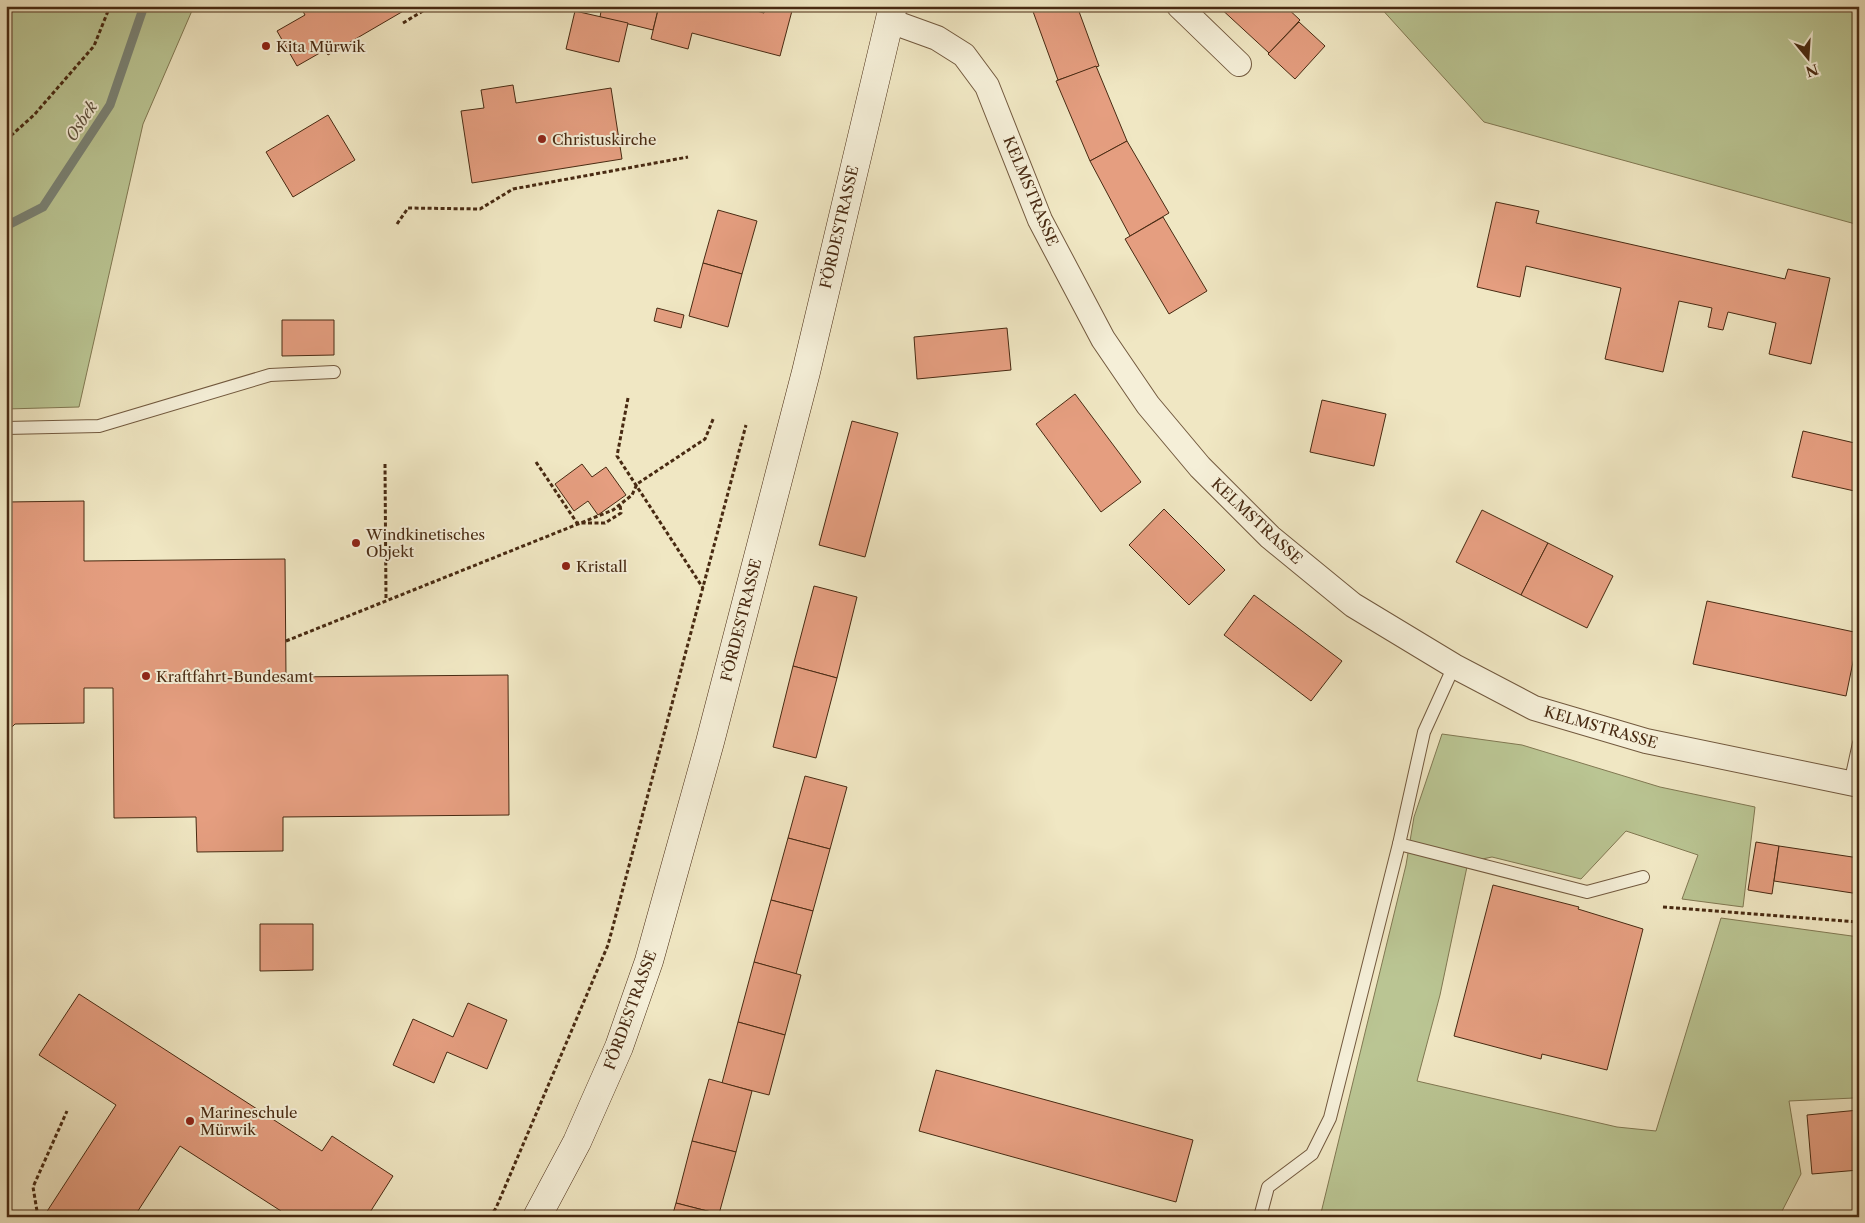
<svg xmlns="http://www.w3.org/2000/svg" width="1865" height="1223" viewBox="0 0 1865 1223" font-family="'Libre Caslon Text',serif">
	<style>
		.green { fill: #bac593; stroke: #817852 }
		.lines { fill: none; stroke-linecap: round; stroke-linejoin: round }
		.stream { stroke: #7a8376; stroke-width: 9 }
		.building { fill: #e59e80; stroke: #482a12 }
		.service-casing { stroke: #72593e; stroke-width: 14 }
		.minor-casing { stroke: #72593e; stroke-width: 26 }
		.secondary-casing { stroke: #482a12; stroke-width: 29 }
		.path { stroke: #482a12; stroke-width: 3; stroke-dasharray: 4 2.5; stroke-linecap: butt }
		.service { stroke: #f5efd8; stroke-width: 12 }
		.minor { stroke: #f5efd8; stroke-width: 24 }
		.secondary { stroke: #f5efd8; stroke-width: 28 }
		.poi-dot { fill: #8f2418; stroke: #f5efd8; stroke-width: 2 }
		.labels { text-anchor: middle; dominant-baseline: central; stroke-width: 4; stroke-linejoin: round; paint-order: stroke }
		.poi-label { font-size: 15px; fill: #482a12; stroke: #f5efd8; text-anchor: start }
		.street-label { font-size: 15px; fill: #482a12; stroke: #f5efd8 }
		.water-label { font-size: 16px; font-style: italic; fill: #5d4f3c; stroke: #f5efd8 }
	</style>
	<rect width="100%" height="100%" fill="#f0e7c3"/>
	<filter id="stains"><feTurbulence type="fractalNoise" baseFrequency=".004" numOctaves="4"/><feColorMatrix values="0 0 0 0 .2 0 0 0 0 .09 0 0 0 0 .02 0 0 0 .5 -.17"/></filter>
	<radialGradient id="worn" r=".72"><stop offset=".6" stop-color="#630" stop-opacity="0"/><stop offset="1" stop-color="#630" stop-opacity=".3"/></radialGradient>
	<g class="green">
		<path d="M6,6H194L143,124L79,407L6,409Z"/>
		<path d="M1379,6H1859V225L1484,122Z"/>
		<path d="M1442,734L1522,745L1660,787L1755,807L1743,907L1682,899L1698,855L1626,831L1581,879L1492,857L1468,862L1440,995L1417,1081L1617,1127L1656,1131L1721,918L1859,937V1041L1854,1098L1789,1101L1801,1174L1779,1217H1320L1406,865L1414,817Z"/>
	</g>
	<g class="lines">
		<path class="stream" d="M6,226L43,207L110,105L144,6"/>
	</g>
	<g class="building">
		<path d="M300,6H412L328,55L325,50L297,66L277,31L305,15Z"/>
		<path d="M602,6H659L653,30L600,17Z"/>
		<path d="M659,6H738L764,13L766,6L793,7L780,56L692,33L688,49L651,39Z"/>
		<path d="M1031,6H1077L1099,66L1058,80Z"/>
		<path d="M1218,6H1285L1300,20L1269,53Z"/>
		<path d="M575,11L628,23L619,62L566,49Z"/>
		<path d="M1299,22L1325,46L1295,79L1268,54Z"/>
		<path d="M1096,66L1127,141L1090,161L1056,81Z"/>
		<path d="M513,85L516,103L611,88L622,159L472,183L461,111L484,108L481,90Z"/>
		<path d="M328,115L355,160L293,197L266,152Z"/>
		<path d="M1127,141L1169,213L1130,236L1090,161Z"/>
		<path d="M1496,202L1539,211L1536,223L1785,279L1788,269L1830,278L1811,364L1769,354L1776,323L1728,312L1723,330L1708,327L1712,308L1679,301L1663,372L1605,359L1621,288L1526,266L1520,297L1477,287Z"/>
		<path d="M718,210L757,221L742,274L703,263Z"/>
		<path d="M1163,217L1207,291L1169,314L1125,239Z"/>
		<path d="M703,263L742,274L728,327L689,316Z"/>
		<path d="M657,308L684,315L681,328L654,321Z"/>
		<path d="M282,320H334V355L282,356Z"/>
		<path d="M1007,328L1011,370L917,379L914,337Z"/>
		<path d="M1075,394L1141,482L1101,512L1036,424Z"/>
		<path d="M1322,400L1386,414L1374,466L1310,452Z"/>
		<path d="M852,421L898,433L865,557L819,545Z"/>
		<path d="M1803,431L1859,444V492L1792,477Z"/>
		<path d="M582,464L592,477L606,467L626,495L598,515L588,501L574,511L555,484Z"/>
		<path d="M84,501V561L285,559L286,677L508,675L509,815L283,817V851L197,852L196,817L114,818L113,688H84V723L15,724L6,733V502Z"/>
		<path d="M1164,509L1225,570L1189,605L1129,545Z"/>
		<path d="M1482,510L1548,543L1521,595L1456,562Z"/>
		<path d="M1548,543L1613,576L1587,628L1521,595Z"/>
		<path d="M814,586L857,597L837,678L793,666Z"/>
		<path d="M1254,595L1342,661L1311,701L1224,635Z"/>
		<path d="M1707,601L1859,633L1846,696L1693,664Z"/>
		<path d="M793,666L837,678L816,758L773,747Z"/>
		<path d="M805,776L847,787L830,849L788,838Z"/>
		<path d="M788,838L830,849L813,911L771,900Z"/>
		<path d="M1756,842L1779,846L1772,894L1748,890Z"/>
		<path d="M1779,846L1859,858L1857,873L1859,874V894L1774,881Z"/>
		<path d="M1493,885L1579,907L1578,909L1643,929L1607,1070L1542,1054L1541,1059L1454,1036Z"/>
		<path d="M771,900L813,911L796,974L754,962Z"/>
		<path d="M260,924H313V970L260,971Z"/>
		<path d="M754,962L801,975L785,1035L738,1022Z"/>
		<path d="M79,994L322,1151L332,1136L393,1176L367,1217H278L281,1211L180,1146L134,1217L44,1216L116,1105L39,1055Z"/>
		<path d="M468,1003L507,1020L487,1069L447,1052L434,1083L393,1065L413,1019L453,1037Z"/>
		<path d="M738,1022L785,1035L769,1095L722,1083Z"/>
		<path d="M936,1070L1193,1140L1176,1202L919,1131Z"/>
		<path d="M709,1079L752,1091L736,1152L692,1141Z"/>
		<path d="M1859,1110V1170L1812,1174L1807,1115Z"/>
		<path d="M692,1141L736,1152L719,1214L676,1203Z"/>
		<path d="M676,1203L719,1214L718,1217H672Z"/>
	</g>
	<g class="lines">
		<g class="service-casing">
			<g id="service">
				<path d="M6,428L99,426L270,375L334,372"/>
				<path d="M1454,666L1424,732L1399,844L1587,892L1643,877"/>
				<path d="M1850,784L1859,743"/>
				<path d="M1260,1217L1268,1187L1312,1154L1330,1118L1399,844"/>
			</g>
		</g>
		<g class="minor-casing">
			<g id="minor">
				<path d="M1179,6L1239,64"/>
				<path d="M890,21L937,38L964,55L987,86L1040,220L1103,339L1148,405L1200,467L1270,537L1353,605L1454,666L1534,708L1646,741L1859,785"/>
			</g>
		</g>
		<g class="secondary-casing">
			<path id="secondary" d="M537,1217L577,1142L619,1047L649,961L710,742L806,372L893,6"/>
		</g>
		<g class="path">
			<path d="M403,23L431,6"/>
			<path d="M6,140L34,115L94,46L110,6"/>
			<path d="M397,224L408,208L480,209L513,189L688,157"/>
			<path d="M628,398L617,456L703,588"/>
			<path d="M536,462L577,523H605L621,513L620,504"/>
			<path d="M385,464L386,599"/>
			<path d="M286,641L613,510L632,495L637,484L705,439L714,417"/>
			<path d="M1663,907L1859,922"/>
			<path d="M38,1217L33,1187L67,1111"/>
			<path d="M490,1217L496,1208L608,945L746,425"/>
		</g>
		<use href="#service" class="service"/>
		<use href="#minor" class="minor"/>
		<use href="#secondary" class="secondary"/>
	</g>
	<g class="poi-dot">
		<circle cx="266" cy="46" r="5"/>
		<circle cx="542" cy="139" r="5"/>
		<circle cx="356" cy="543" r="5"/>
		<circle cx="566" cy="566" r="5"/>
		<circle cx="146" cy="676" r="5"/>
		<circle cx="190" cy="1121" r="5"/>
	</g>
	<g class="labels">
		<g class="poi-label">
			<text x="276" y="46">Kita Mürwik</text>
			<text x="552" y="139">Christuskirche</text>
			<text x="366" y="534">Windkinetisches<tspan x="366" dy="17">Objekt</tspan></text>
			<text x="576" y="566">Kristall</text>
			<text x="156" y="676">Kraftfahrt-Bundesamt</text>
			<text x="200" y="1112">Marineschule<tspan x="200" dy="17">Mürwik</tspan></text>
		</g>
		<g class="street-label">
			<text transform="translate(1031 191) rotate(67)">KELMSTRASSE</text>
			<text transform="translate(839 227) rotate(-77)">FÖRDESTRASSE</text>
			<text transform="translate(1257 521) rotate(43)">KELMSTRASSE</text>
			<text transform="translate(741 620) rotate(-76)">FÖRDESTRASSE</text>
			<text transform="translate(1601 727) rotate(16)">KELMSTRASSE</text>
			<text transform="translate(630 1010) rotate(-70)">FÖRDESTRASSE</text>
		</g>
		<g class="water-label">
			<text transform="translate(81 121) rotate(-57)">Osbek</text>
		</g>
	</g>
	<rect width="1865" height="1223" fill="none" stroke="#f0e7c3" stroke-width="25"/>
	<rect x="8" y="8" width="1850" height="1208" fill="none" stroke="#482a12" stroke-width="2.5"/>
	<rect x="12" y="12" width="1840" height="1198" fill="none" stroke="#482a12"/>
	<g transform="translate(1808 58) rotate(162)" stroke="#f5efd8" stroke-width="4" paint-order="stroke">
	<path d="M0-4L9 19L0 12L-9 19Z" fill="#482a12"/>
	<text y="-8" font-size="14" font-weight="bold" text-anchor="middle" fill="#482a12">N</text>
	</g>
	<rect width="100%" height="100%" filter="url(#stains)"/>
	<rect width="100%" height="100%" fill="url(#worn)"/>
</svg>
